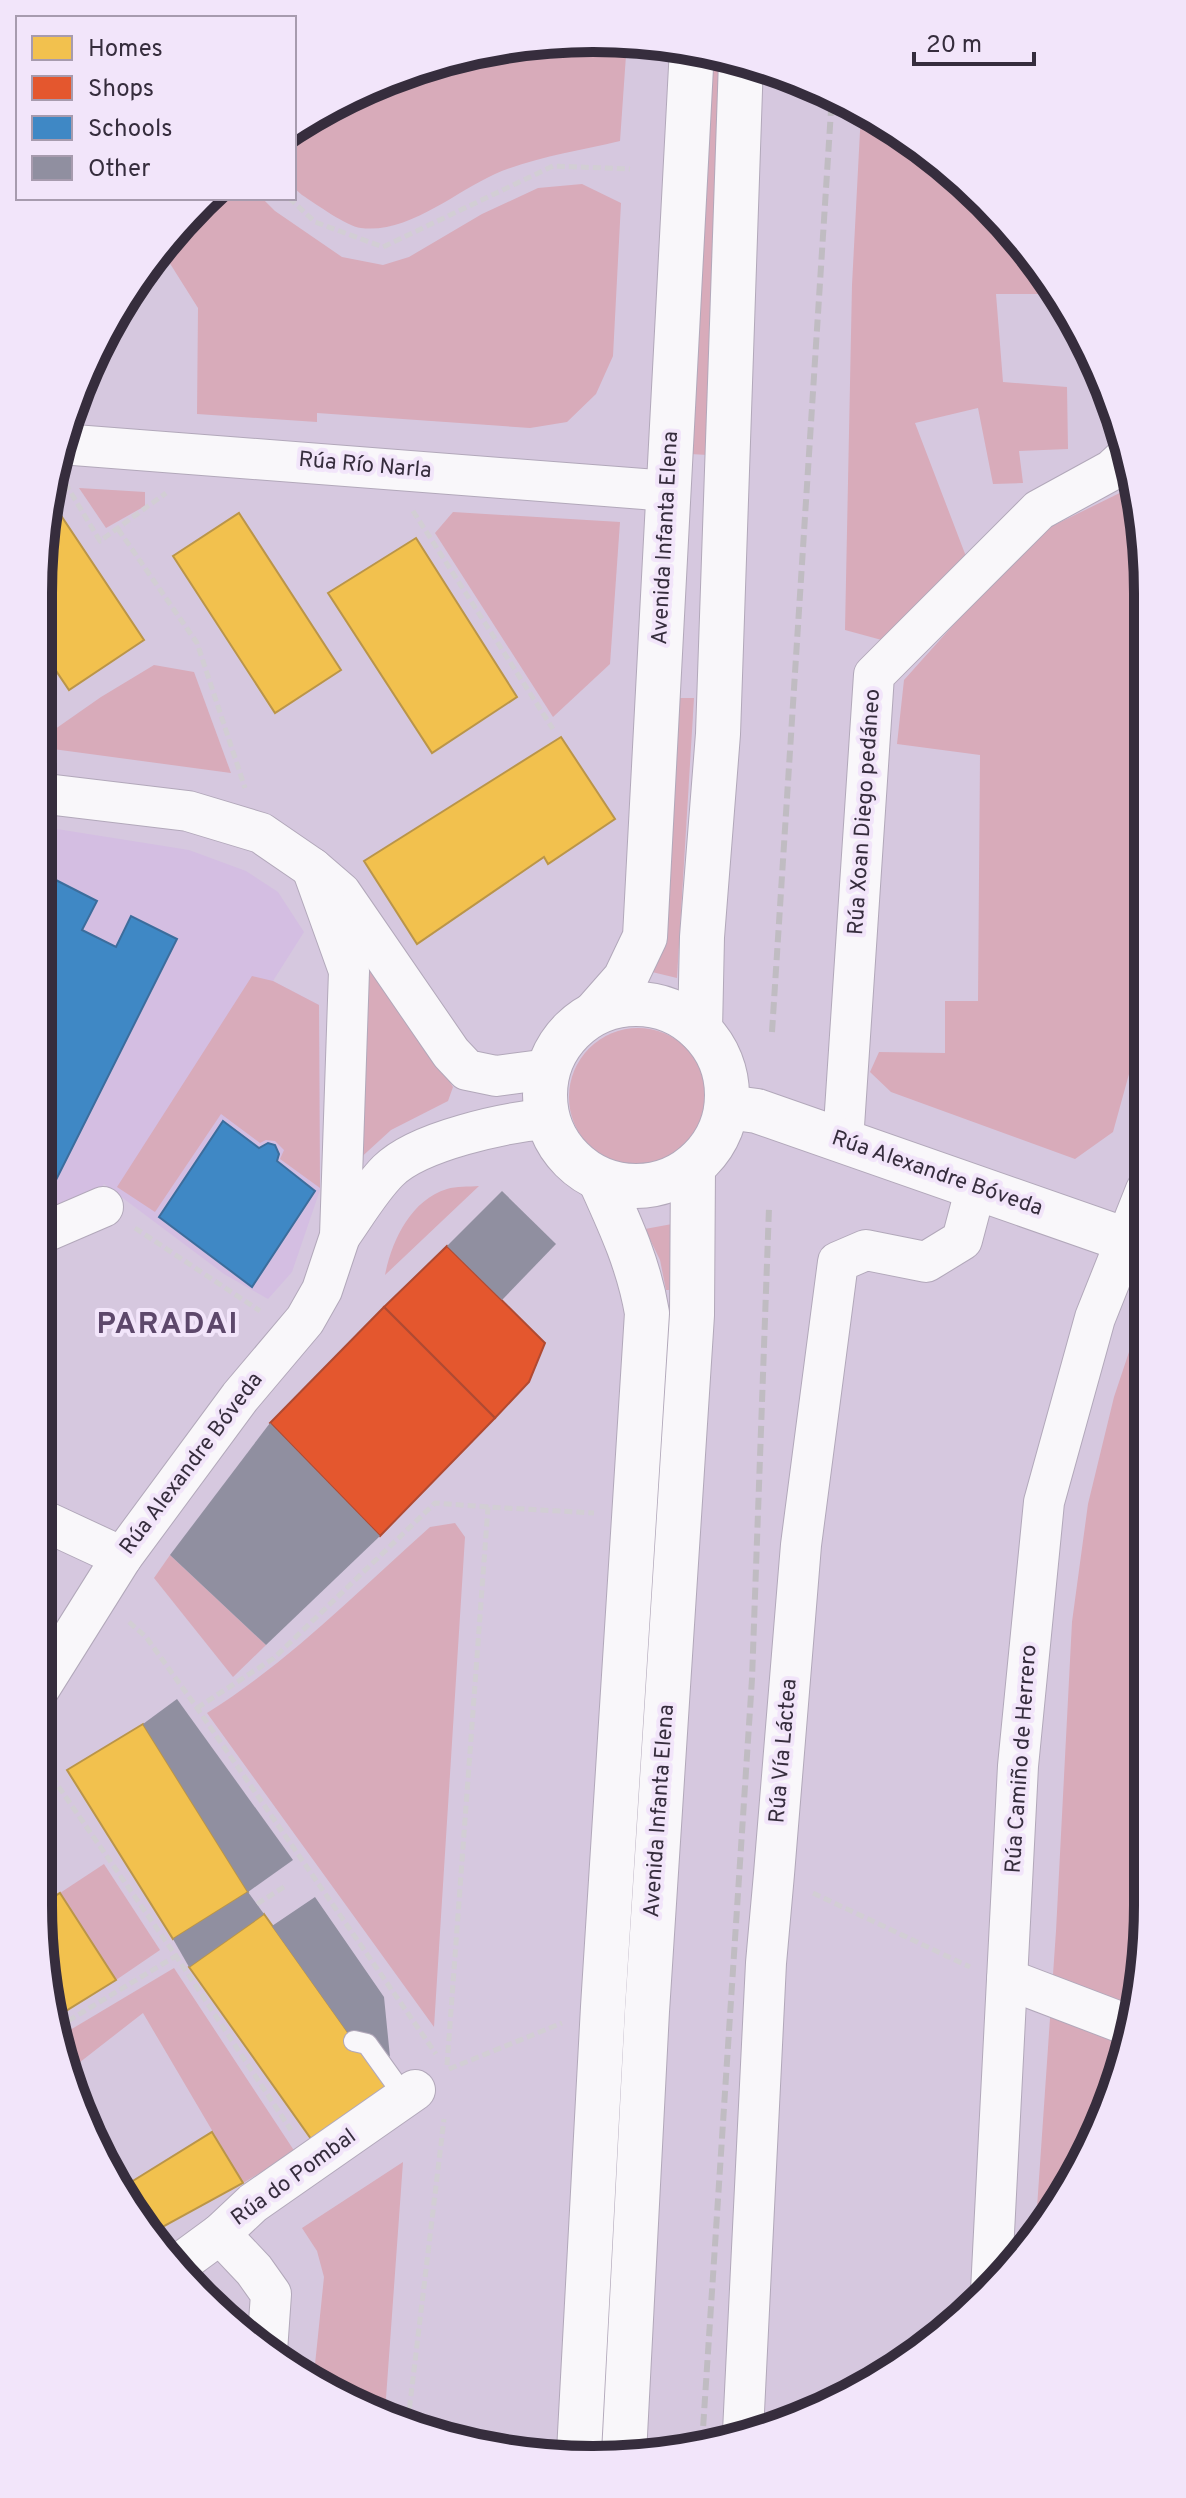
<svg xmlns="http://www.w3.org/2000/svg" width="1186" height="2498" viewBox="0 0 1186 2498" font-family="Overpass,sans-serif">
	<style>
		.built { fill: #d4bee2 }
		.green { fill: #d8abba }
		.homes { fill: #f2c14e; stroke: #ba9549; stroke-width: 2 }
		.shops { fill: #e4572e; stroke: #b04a32; stroke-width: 2 }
		.schools { fill: #3f88c5; stroke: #3c6d9c; stroke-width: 2 }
		.building { fill: #908fa0 }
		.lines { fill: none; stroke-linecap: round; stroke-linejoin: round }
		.service-casing { stroke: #b2a8ba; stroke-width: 22 }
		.minor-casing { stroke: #b2a8ba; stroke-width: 42 }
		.tertiary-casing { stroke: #b2a8ba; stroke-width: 46 }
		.path { stroke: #d2ced4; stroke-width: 5; stroke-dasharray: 8 4; stroke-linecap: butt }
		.service { stroke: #f9f7fa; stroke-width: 20 }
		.minor { stroke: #f9f7fa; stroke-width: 40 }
		.tertiary { stroke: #f9f7fa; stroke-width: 44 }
		.rail { stroke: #c0bcc2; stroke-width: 6; stroke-dasharray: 12 6; stroke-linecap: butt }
		.labels { text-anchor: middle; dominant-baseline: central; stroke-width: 8; stroke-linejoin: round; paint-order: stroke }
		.street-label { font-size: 22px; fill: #362d3d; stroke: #f2e5fa }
		.district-label { font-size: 30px; font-weight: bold; letter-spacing: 2px; fill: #5d486b; stroke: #f2e5fa }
		.rim { fill: none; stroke: #362d3d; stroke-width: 10 }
	</style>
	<rect width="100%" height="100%" fill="#d6c8df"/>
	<path class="built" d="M38,826L189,850L246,871L278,892L304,932L273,981L319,1005L320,1190L292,1272L268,1299L224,1274L104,1184L96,1195L38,1215Z"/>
	<g class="green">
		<path d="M593,38L627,41L620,141C579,151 534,157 495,174C455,192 408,234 361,228C346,226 316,204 302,195L294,188V127L381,80L485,49Z"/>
		<path d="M705,50L720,54L708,455L690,454Z"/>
		<path d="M861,112L931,153L1033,255L1055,294H996L1003,382L1067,387L1068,449L1019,451L1023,483L993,484L978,408L915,423L967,559L889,642L845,630L852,285Z"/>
		<path d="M582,184L621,203L613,356L596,394L567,422L530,428L317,413V422L197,414L198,308L164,254L159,251L204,198H262L275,211L342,257L383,265L409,257L482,214L538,188Z"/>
		<path d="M1134,486L1143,520L1145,1016L1113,1132L1075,1159L891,1092L870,1072L879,1052L945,1053V1001H978L980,755L897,744L904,680L1034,535Z"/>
		<path d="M79,488L145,492V506L106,528Z"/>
		<path d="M453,512L620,522L610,664L553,717L435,533Z"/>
		<path d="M154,665L194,672L231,773L38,747V741L101,697Z"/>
		<path d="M674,698H694L677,978L652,972Z"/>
		<path d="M355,933L453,1087L448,1101L391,1130L356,1162Z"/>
		<path d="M252,976L273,981L319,1005L320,1188L280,1159L284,1150L275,1141L266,1140L260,1143L221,1114L155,1212L117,1187Z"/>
		<circle cx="638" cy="1097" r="69"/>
		<path d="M479,1186L385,1275C392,1240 411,1200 447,1189C456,1186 469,1187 479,1186Z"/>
		<path d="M672,1224L675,1290H666L660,1260L645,1229Z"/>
		<path d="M1146,1334L1148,1905L1137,2014L1106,2118L1054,2214L1035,2237L1056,1931L1072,1622L1088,1504L1114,1397L1133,1340Z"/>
		<path d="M455,1523L465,1537L434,2027L207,1713C289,1662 358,1591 430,1527Z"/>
		<path d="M170,1555L266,1645L233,1677L154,1578Z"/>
		<path d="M38,1793C50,1810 47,1819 38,1836Z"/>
		<path d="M104,1864L160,1950L116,1980L60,1893Z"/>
		<path d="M174,1968L295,2152L243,2183L143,2013L66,2073L60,2036Z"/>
		<path d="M403,2162L385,2412L313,2384L324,2277L317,2251L302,2228Z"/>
	</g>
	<g class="homes">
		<path d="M48,496L144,640L69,690L38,644V593Z"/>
		<path d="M239,513L341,670L275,713L173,556Z"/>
		<path d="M416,538L517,697L432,753L328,593Z"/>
		<path d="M561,737L615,819L548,864L544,857L417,944L364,861Z"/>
		<path d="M143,1724L248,1892L173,1939L67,1770Z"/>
		<path d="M60,1893L116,1980L56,2017L38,1907Z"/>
		<path d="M264,1914L389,2090L314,2143L189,1967Z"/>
		<path d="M212,2132L243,2183L148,2235L123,2187Z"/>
	</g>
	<g class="shops">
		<path d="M447,1246L545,1343L529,1382L495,1418L384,1307Z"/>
		<path d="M384,1307L495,1418L380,1536L270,1423Z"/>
	</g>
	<g class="schools">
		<path d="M48,876L97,901L82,930L116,947L131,916L177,939L50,1192L38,1186V896Z"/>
		<path d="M223,1121L259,1148L268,1143L275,1145L279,1154L277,1161L315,1191L252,1287L159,1217Z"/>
	</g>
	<g class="building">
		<path d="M502,1191L556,1244L502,1300L447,1246Z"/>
		<path d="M270,1423L380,1536L266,1645L170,1555Z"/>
		<path d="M177,1699L293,1860L248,1892L143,1724Z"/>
		<path d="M248,1892L264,1914L189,1967L173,1939Z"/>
		<path d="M315,1897L384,1997L390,2057L371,2035L348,2033L272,1926Z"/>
		<path d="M463,2440L528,2445L527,2451L484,2449Z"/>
	</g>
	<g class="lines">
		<g class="service-casing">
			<path id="service" d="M354,2041L367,2044L405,2097"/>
		</g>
		<g class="minor-casing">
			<g id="minor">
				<path d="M61,444L669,491"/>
				<path d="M38,793L188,811L261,833L312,868L341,893L451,1053L467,1070L496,1076L549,1069"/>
				<path d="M843,1141L874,675L1039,510L1112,470L1126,457"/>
				<path d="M38,1235L103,1207"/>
				<path d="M340,1236C355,1215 370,1189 388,1171C418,1141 506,1122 547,1119"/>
				<path d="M38,1518L122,1557"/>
				<path d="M38,1691L122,1557L240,1397L305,1320L322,1290L340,1236L349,971L312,868"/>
				<path d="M1007,1979L1133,2027"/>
				<path d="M220,2234L254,2270L271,2294L267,2351"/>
				<path d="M175,2267L220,2234L253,2203L415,2090"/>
				<path d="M991,2291L1018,1766L1044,1502L1095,1318L1146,1190"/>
				<path d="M743,2432L766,1963L774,1874L801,1545L838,1262L866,1250L926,1262L962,1240L976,1187"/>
			</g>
		</g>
		<g class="tertiary-casing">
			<g id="tertiary">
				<circle cx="636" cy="1095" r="91"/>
				<path d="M596,1012L625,979L645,937L692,48"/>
				<path d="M700,1030L702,937L718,734L741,61"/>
				<path d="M727,1107L757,1111L1146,1247"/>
				<path d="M579,2452L603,2007L647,1313C639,1265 620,1224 600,1180"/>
				<path d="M624,2454L647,2011L692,1315L693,1167"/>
			</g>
		</g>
		<g class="path">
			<path d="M289,198L315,222L383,247L553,166L630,169"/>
			<path d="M65,483L100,541L166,493"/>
			<path d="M413,511L553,729"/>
			<path d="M118,529L197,643L245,788"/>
			<path d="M135,1228L260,1311"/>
			<path d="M129,1622L146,1637L197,1708L436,2054"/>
			<path d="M197,1708L274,1658L435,1503L488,1507"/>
			<path d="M38,1757L176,1956L291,2130"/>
			<path d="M813,1893L970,1967"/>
			<path d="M257,1904L287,1885"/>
			<path d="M58,2027L181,1953"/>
			<path d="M447,2065L488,1507L594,1513"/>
			<path d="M449,2069L562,2023"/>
			<path d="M408,2420L444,2119"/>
		</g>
		<use href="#service" class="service"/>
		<use href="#minor" class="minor"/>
		<use href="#tertiary" class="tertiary"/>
		<g class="rail">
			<path d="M772,1032L832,95"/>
			<path d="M702,2444L752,1679L769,1208"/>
		</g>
	</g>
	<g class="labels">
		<g class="street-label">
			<text transform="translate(365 466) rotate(5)">Rúa Río Narla</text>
			<text transform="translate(666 538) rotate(-87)">Avenida Infanta Elena</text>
			<text transform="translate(865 812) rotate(-86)">Rúa Xoan Diego pedáneo</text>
			<text transform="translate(937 1174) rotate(19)">Rúa Alexandre Bóveda</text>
			<text transform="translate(192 1464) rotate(-53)">Rúa Alexandre Bóveda</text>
			<text transform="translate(784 1751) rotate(-85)">Rúa Vía Láctea</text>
			<text transform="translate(1022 1759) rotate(-86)">Rúa Camiño de Herrero</text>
			<text transform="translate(660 1811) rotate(-86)">Avenida Infanta Elena</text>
			<text transform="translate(294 2178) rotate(-36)">Rúa do Pombal</text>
		</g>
		<g class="district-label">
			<text x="168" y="1325">PARADAI</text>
		</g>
	</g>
	<path d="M0 0H1186V2498H0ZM593 52H593A541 541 0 0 1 1134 593V1905A541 541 0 0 1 593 2446H593A541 541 0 0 1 52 1905V593A541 541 0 0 1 593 52Z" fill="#f2e5fa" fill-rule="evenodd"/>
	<path class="rim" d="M593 52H593A541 541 0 0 1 1134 593V1905A541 541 0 0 1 593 2446H593A541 541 0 0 1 52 1905V593A541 541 0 0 1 593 52Z"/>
	<rect x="16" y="16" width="280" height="184" fill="#f2e5fa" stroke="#a79bae" stroke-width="2"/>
	<rect x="32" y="36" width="40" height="24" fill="#f2c14e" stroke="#a79bae" stroke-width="2"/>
	<text x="88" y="56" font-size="24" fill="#362d3d">Homes</text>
	<rect x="32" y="76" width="40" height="24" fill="#e4572e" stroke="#a79bae" stroke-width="2"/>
	<text x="88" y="96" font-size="24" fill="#362d3d">Shops</text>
	<rect x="32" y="116" width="40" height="24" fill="#3f88c5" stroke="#a79bae" stroke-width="2"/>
	<text x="88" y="136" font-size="24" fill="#362d3d">Schools</text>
	<rect x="32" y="156" width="40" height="24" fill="#908fa0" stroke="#a79bae" stroke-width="2"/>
	<text x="88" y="176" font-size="24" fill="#362d3d">Other</text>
	<path d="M914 52v12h120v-12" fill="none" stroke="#362d3d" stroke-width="4"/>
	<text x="926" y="52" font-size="24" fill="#362d3d" stroke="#f2e5fa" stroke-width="6" paint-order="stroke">20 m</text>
</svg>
